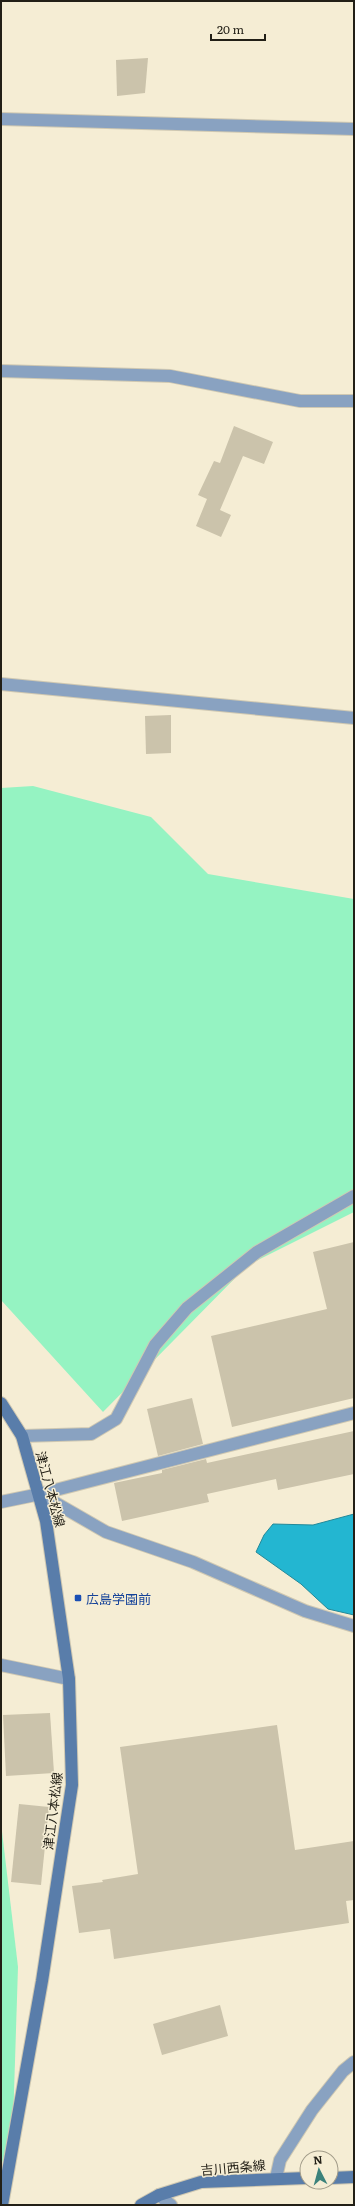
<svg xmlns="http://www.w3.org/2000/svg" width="355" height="2206" viewBox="0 0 355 2206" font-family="Literata,'Noto Sans JP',serif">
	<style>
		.green { fill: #95f3c2 }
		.water { fill: #23b6d1; stroke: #238999 }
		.building { fill: #cbc3ab }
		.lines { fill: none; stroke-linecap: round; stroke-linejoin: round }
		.street-casing { stroke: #cfc8b2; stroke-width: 14 }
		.secondary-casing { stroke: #cfc8b2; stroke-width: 14 }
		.street { stroke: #89a2c1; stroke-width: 12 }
		.secondary { stroke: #597daa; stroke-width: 12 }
		.transit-dot { fill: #1a4fb4; stroke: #f5edd4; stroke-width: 1.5 }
		.labels { text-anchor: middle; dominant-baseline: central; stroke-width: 3; stroke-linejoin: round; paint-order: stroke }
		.street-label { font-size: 13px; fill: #221f16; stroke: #f5edd4 }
		.transit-label { font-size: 13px; fill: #164399; stroke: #f5edd4; text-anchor: start }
	</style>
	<rect width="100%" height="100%" fill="#f5edd4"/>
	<g class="green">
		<path d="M33,786L151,817L208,874L354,899V1212L248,1265L103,1412L1,1300V788Z"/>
		<path d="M1,1823L18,1967L13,2124L1,2167Z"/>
	</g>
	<path class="water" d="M354,1514V1615L328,1609L301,1584L256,1552L264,1535L273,1524L313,1525Z"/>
	<g class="building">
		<path d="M148,58L145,93L117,96L116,60Z"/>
		<path d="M234,426L273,442L264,464L243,456L220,510L231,515L221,537L196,526L207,499L198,495L214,461L220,463Z"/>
		<path d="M171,715V753L146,754L145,716Z"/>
		<path d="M354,1242V1398L232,1427L211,1336L327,1309L313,1252Z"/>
		<path d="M192,1398L203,1444L158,1456L147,1409Z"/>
		<path d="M354,1431V1474L278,1490L276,1479L207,1494L209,1502L122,1521L114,1483L162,1473V1470L206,1459L207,1463Z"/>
		<path d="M50,1713L54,1773L6,1776L3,1715Z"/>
		<path d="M277,1725L295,1850L354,1841V1900L346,1901L349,1923L114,1959L110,1929L79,1933L72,1886L103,1882L102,1880L138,1874L120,1747Z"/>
		<path d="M19,1804L49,1807L41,1885L11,1882Z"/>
		<path d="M220,2005L228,2036L162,2055L153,2024Z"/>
	</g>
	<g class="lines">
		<g class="street-casing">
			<g id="street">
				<path d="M1,119L354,129"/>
				<path d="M1,371L170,376L300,401H354"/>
				<path d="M1,684L354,718"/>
				<path d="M22,1436L91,1434L116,1419L155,1345L187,1308L257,1252L354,1196"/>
				<path d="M40,1494L106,1532L193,1562L305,1611L354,1626"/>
				<path d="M1,1502L40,1494L354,1413"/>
				<path d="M1,1665L69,1679"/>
				<path d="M276,2178L280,2160L312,2110L343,2071L354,2062"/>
				<path d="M159,2195L171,2205"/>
			</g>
		</g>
		<g class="secondary-casing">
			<g id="secondary">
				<path d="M1,1403L22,1436L46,1521L69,1679L72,1785L42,1981L2,2205"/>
				<path d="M331,2178L354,2177"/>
				<path d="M141,2205L159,2195L201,2182L307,2178"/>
			</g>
		</g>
		<use href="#street" class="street"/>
		<use href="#secondary" class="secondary"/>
	</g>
	<rect class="transit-dot" x="74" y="1594" width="8" height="8" rx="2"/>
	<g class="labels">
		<g class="street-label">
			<text transform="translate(51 1489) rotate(75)">津江八本松線</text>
			<text transform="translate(52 1811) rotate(-83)">津江八本松線</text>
			<text transform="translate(233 2167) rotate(-5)">吉川西条線</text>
		</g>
		<g class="transit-label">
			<text x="86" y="1598">広島学園前</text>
		</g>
	</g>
	<rect width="355" height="2206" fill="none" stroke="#221f16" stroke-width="4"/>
	<g transform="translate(319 2170) rotate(354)"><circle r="19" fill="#f5edd4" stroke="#a19b88"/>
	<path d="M0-3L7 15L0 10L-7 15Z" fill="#3b827b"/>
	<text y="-6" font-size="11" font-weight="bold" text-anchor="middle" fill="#221f16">N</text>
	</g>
	<path d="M211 34v6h54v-6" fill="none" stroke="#221f16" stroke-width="2"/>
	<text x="217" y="34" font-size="12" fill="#221f16" stroke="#f5edd4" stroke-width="3" paint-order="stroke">20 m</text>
</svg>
